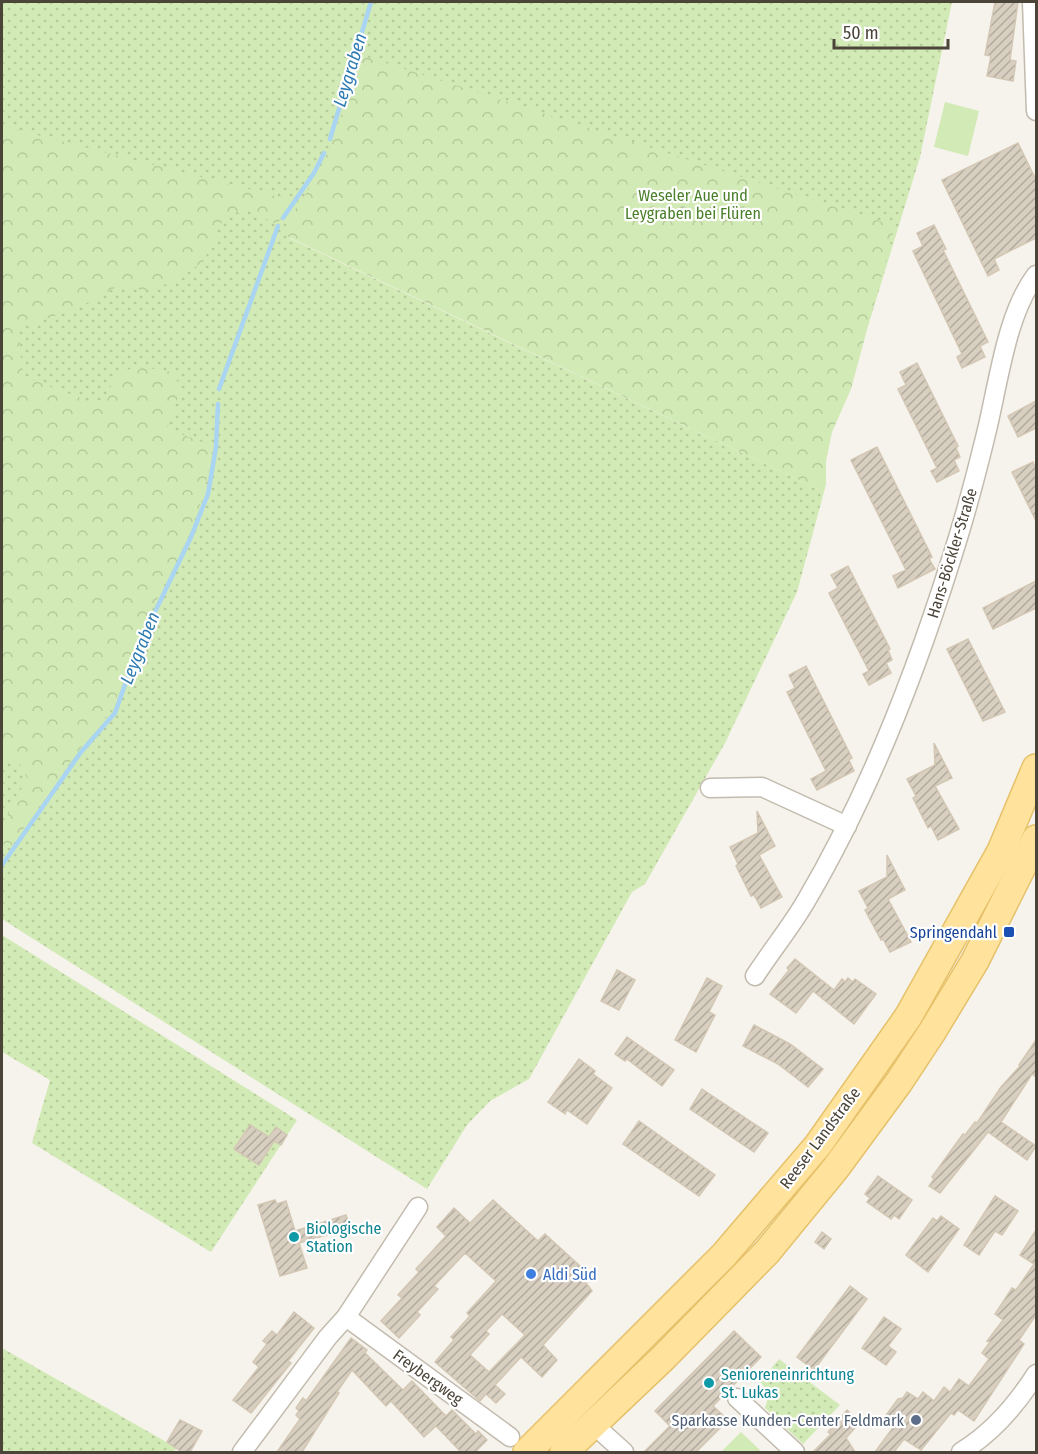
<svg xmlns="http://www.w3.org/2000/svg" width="1038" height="1454" viewBox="0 0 1038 1454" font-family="'Fira Sans Condensed',sans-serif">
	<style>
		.grass { fill: url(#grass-dots) }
		.forest { fill: url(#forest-crowns) }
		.garden { fill: #d2eab5 }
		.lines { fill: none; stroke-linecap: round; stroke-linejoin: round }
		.stream { stroke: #a9d4f2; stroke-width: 4.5 }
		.building { fill: url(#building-hatch); stroke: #d3c7b4; stroke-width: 1.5; fill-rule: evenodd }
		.street-casing { stroke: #c2bbae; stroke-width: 21 }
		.primary-casing { stroke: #e6c16a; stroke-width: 30 }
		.street { stroke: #fff; stroke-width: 18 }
		.primary { stroke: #ffe39c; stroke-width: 27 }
		.transit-dot { fill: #1a4fb4; stroke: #fff; stroke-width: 2 }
		.culture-dot { fill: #0f9aa8; stroke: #fff; stroke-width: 2 }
		.shop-dot { fill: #3f7fe0; stroke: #fff; stroke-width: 2 }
		.service-dot { fill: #5c6f8a; stroke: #fff; stroke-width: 2 }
		.labels { text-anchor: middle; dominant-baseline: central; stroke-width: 4.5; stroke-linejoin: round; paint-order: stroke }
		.park-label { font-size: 16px; fill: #4a7f2a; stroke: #fff }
		.street-label { font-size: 16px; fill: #4b4439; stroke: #fff }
		.transit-label { font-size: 16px; fill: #164399; stroke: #fff; text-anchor: end }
		.culture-label { font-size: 16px; fill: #0d838f; stroke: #fff; text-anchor: start }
		.shop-label { font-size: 16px; fill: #366cbe; stroke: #fff; text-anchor: start }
		.service-label { font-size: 16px; fill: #4e5e75; stroke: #fff; text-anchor: end }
		.water-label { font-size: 18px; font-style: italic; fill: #2e7ab2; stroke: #fff }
	</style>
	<defs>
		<pattern id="grass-dots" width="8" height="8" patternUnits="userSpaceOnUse" patternTransform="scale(1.5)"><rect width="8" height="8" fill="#d2eab5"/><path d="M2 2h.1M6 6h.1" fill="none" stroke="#b6ca9c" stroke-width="1.8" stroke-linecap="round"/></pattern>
		<pattern id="forest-crowns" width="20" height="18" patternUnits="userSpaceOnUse" patternTransform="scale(1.5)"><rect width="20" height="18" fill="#d2eab5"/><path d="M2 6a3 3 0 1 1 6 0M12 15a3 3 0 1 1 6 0" fill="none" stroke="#b6ca9c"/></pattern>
		<pattern id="building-hatch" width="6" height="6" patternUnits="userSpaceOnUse" patternTransform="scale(1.5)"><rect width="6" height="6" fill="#d8cfc1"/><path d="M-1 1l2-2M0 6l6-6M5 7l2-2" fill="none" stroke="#b1aa9e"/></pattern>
	</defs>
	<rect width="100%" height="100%" fill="#f6f3ec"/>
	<g class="grass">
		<path d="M2,2H952L920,157L868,326L287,237L824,492L797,592L725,743L645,884L632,892L529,1079L490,1101L467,1125L427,1189L2,919Z"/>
		<path d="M2,935L297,1120L211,1252L32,1143L50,1080L2,1052Z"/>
		<path d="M2,1348L175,1447L176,1449L172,1452H2Z"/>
		<path d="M779,1359L840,1405L803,1444L765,1408C769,1397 769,1390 760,1382Z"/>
	</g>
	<g class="forest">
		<path d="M361,55L895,226L851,389L832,432L826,461V484L824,492L284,235C285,221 297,207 305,195C333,152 345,103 361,55Z"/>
		<path d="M2,126L291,200L277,224L243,208L220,224L204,261L175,281L145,291L120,285L78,308L19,328L22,376L102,406C106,398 109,388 115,380C128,361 153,369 172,372L181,388L167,429L213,446L204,494L189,534L136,643L113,708L79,750L10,848L2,842V826L27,778L18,760H2Z"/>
	</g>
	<g class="garden">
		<path d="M945,102L979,111L968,156L934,147Z"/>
		<path d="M741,1432L762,1452H721Z"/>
	</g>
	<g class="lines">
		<g class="stream">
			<path d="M330,139L371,2"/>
			<path d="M283,218L314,173L324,153"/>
			<path d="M219,389L278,226"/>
			<path d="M2,865L81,752L115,713L139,645L191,537L208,494L216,447L218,404"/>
		</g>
	</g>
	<g class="building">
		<path d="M995,2H1018L1010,60L1016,61L1013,81L987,76L991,56L985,55Z"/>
		<path d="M1018,143L1036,180V238L994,259L999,270L988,276L942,180Z"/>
		<path d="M934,225L946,249L943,250L988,342L980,346L985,357L962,368L957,357L962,354L913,251L923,246L917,233Z"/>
		<path d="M917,363L958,446L956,448L960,457L954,460L959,471L937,482L931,471L937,468L898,389L906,385L900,372Z"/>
		<path d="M1036,401V428L1018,437L1008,416Z"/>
		<path d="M877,447L932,557L929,559L935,569L898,588L893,576L906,570L851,460Z"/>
		<path d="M1033,462L1036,469V521L1012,472Z"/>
		<path d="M848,566L890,649L888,650L892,660L886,663L891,673L869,685L863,674L869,671L829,593L838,588L831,575Z"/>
		<path d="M1036,581V608L993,629L983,608Z"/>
		<path d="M968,639L1005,712L983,721L947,649Z"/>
		<path d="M806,666L852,758L849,760L854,771L817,790L811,779L826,771L787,692L795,688L789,675Z"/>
		<path d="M934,743L952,778L935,786L959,829L938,840L931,826L928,828L913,798L916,796L907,779L935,765Z"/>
		<path d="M757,811L775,846L759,855L782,897L761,908L754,895L751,896L736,866L738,864L730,847L758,833Z"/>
		<path d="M887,855L905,890L888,899L911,942L890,952L883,939L881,940L865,910L868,908L859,891L887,877Z"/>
		<path d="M795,959L834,990L842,979L845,982L848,978L853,982L855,979L876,994L854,1024L813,991L796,1013L770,994L789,970L787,968Z"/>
		<path d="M617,970L635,980L619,1010L601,1001Z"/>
		<path d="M707,978L722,986L709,1012L715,1015L696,1052L675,1040Z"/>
		<path d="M754,1025L790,1044L823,1069L808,1087L778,1064L743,1046Z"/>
		<path d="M627,1037L674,1070L662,1086L627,1059L625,1061L615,1054Z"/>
		<path d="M1036,1040V1077L1032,1074L1001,1122L1036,1146L1027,1160L988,1132L940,1193L929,1186L934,1179L932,1177L963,1134L965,1135L975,1122L977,1123L1001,1087L1020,1066L1019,1065Z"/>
		<path d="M579,1059L595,1071L593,1074L612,1088L587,1124L567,1110L565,1114L548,1102Z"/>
		<path d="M702,1089L768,1133L754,1152L690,1109Z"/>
		<path d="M639,1121L715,1175L699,1196L623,1144Z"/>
		<path d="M250,1125L269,1137L276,1127L287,1135L281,1145L274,1141L259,1165L234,1149Z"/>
		<path d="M878,1176L912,1200L899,1219L894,1215L891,1219L867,1202L870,1198L865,1194Z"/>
		<path d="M995,1196L1018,1211L1002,1235L995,1231L979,1255L964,1245Z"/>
		<path d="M275,1200L277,1204L286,1201L295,1231L346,1215L350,1228L299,1243L307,1268L280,1276L258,1205Z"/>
		<path d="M493,1200L538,1241L545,1234L591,1276L586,1283L592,1291L543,1345L557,1360L542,1377L521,1357L495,1385L505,1394L496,1403L486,1394L480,1401L435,1362L454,1340L451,1337L470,1316L467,1313L496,1281L465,1253L434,1286L438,1289L417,1312L420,1315L399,1338L381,1321L402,1298L398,1295L419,1272L416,1269L446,1236L437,1227L454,1208L470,1223ZM502,1314L525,1335L489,1372L470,1355L489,1334L486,1331Z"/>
		<path d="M941,1216L959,1229L928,1272L906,1255L933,1218L937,1221Z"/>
		<path d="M1036,1230V1315L1019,1340L1024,1344L974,1421L958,1410L954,1415L951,1413L921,1450L904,1439L894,1452H875L895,1425L884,1418L898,1399L903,1398L907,1392L918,1399L923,1392L934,1401L944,1387L950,1392L959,1379L969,1386L989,1359L982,1353L990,1342L987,1341L1003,1320L995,1314L1012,1288L1016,1290L1034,1264L1020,1255Z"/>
		<path d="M822,1232L831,1239L824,1249L815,1242Z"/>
		<path d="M850,1286L867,1299L814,1370L797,1357Z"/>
		<path d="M294,1312L314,1328L288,1361L291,1363L251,1413L233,1400L259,1367L253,1362L267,1344L263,1341L272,1331L277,1335Z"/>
		<path d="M884,1317L901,1329L888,1346L896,1352L886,1365L862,1348Z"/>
		<path d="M734,1331L761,1357L713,1406L728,1420L696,1452H644L670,1426L655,1411Z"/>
		<path d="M351,1338L367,1350L365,1353L403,1390L412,1381L446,1416L452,1410L476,1434L478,1431L487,1440L475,1452H461L436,1426L424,1437L391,1401L386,1406L352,1370L337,1392L339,1393L302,1452H277L300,1419L296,1415L299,1411L296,1408L303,1398L306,1401Z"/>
		<path d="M847,1410L860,1422L846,1438L855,1452H813L831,1434L828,1432Z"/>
		<path d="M180,1420L202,1431L190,1452H182L167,1442Z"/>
	</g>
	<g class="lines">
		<g class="street-casing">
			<g id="street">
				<path d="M1032,2L1036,111"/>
				<path d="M710,788L762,787L847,826"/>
				<path d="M755,976C771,951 791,927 806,901C869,794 914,678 951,560C964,520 975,479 985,438C998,388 1005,316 1036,275"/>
				<path d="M346,1317L510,1437"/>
				<path d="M737,1398L795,1452"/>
				<path d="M604,1434L624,1452"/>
				<path d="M242,1452L328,1337L346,1317L418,1207"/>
				<path d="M961,1452C992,1433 1017,1404 1036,1374"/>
			</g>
		</g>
		<g class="primary-casing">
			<g id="primary">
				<path d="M527,1452L724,1255L818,1145L908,1017L1001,851L1036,768"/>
				<path d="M564,1452L664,1357L767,1252L835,1169L899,1082L932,1032L975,961L1036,839"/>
			</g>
		</g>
		<use href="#street" class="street"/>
		<use href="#primary" class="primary"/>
	</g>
	<rect class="transit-dot" x="1003" y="926" width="12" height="12" rx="3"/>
	<g class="culture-dot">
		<circle cx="294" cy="1237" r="6"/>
		<circle cx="709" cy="1383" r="6"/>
	</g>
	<circle class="shop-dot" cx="531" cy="1274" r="6"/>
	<circle class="service-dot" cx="916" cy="1420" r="6"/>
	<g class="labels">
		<g class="park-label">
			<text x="693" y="195">Weseler Aue und<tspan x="693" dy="18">Leygraben bei Flüren</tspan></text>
		</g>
		<g class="street-label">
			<text transform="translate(952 553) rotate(-73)">Hans-Böckler-Straße</text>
			<text transform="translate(820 1138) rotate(-53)">Reeser Landstraße</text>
			<text transform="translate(428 1377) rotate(36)">Freybergweg</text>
		</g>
		<g class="transit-label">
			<text x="997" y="932">Springendahl</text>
		</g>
		<g class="culture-label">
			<text x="306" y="1228">Biologische<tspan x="306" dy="18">Station</tspan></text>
			<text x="721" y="1374">Senioreneinrichtung<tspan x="721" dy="18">St. Lukas</tspan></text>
		</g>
		<g class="shop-label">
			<text x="543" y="1274">Aldi Süd</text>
		</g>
		<g class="service-label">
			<text x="904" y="1420">Sparkasse Kunden-Center Feldmark</text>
		</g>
		<g class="water-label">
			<text transform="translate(350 70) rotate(-73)">Leygraben</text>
			<text transform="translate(140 648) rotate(-68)">Leygraben</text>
		</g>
	</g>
	<rect width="1038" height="1454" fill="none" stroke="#4b4439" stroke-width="6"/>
	<path d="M834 39v9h114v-9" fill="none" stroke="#4b4439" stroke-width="3"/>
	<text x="843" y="39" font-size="18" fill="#4b4439" stroke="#ffffff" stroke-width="4.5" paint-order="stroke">50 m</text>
</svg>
